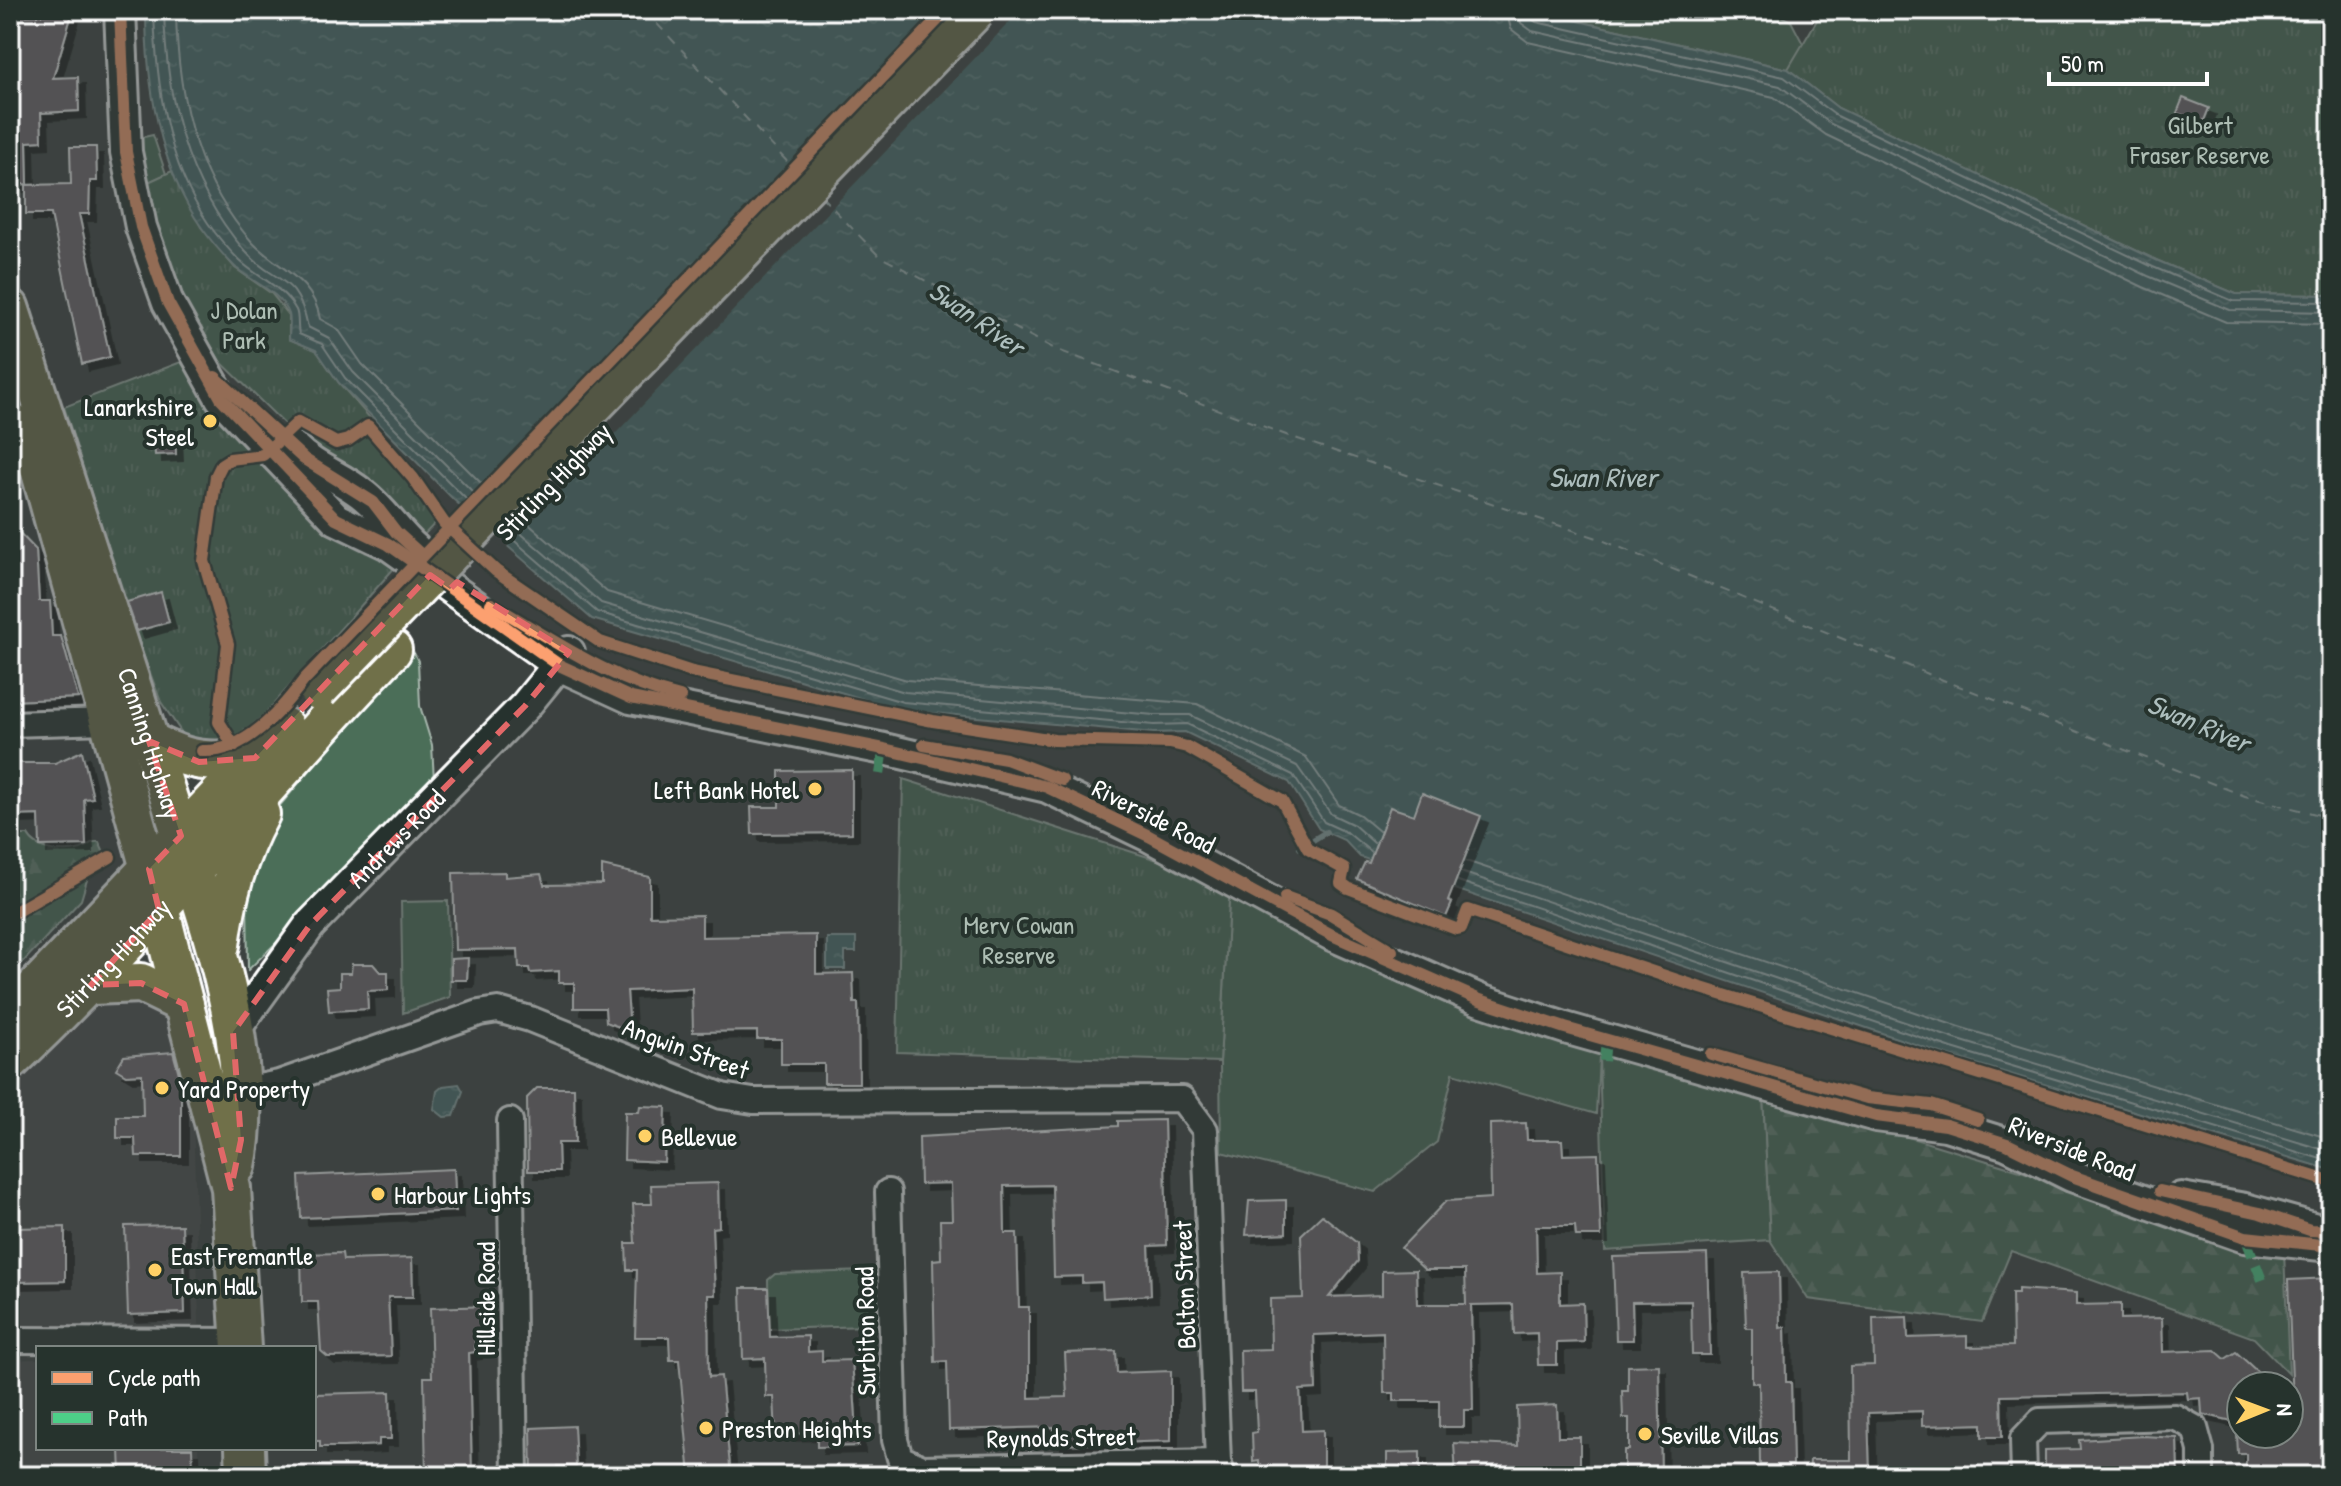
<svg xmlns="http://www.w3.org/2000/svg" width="2341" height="1486" viewBox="0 0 2341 1486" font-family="'Patrick Hand',sans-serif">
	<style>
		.built { fill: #4c4d4e }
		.grass { fill: #4c6e59; stroke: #a6b6ac; stroke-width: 2 }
		.forest { fill: url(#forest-firs); stroke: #a6b6ac; stroke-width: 2 }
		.park { fill: url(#park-tufts); stroke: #a6b6ac; stroke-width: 2 }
		.water { fill: url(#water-ripples); stroke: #92a8a7; stroke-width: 2 }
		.pier { fill: #3c4240 }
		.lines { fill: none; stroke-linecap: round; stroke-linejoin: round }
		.shore { stroke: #b6c5c5; stroke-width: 2 }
		.stream { stroke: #92a8a7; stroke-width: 6 }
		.ferry { stroke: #adbebd; stroke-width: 2; stroke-dasharray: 10 8; stroke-linecap: butt }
		.building { fill: #70666d; stroke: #fff; stroke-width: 2; filter: url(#shadow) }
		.minor-casing { stroke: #fff; stroke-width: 30 }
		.tertiary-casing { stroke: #fff; stroke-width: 36 }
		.primary-casing { stroke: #fff; stroke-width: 42 }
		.trunk-casing { stroke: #fff; stroke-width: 44 }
		.minor { stroke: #26332d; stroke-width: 24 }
		.tertiary { stroke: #26332d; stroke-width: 30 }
		.primary { stroke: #70704a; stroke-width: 36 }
		.trunk { stroke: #70704a; stroke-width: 38 }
		.trunk-bridge-casing { stroke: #fff; stroke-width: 44; stroke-linecap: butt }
		.trunk-bridge { stroke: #70704a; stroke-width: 38 }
		.quiet { stroke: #4dcf88; stroke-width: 10; stroke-dasharray: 20 10; stroke-linecap: butt }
		.cycleway-casing { stroke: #26332d; stroke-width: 17 }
		.cycleway { stroke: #fca06f; stroke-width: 12 }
		.marked { fill: none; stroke: #e26868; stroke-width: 6; stroke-dasharray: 16 10; stroke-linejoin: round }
		.poi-dot { fill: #ffd166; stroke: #26332d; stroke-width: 3 }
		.labels { text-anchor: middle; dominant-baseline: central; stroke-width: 8; stroke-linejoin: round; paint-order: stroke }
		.park-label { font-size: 26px; fill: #aebeb4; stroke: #26332d }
		.poi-label { font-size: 26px; fill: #fff; stroke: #26332d; text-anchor: start }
		.street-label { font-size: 26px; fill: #fff; stroke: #26332d }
		.water-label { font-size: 28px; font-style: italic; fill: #adbebd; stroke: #26332d }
	</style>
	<defs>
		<pattern id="forest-firs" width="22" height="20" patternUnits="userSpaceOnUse" patternTransform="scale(2)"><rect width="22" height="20" fill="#4c6e59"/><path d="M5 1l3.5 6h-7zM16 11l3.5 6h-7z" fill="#678472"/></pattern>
		<pattern id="park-tufts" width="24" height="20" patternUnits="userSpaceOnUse" patternTransform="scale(2)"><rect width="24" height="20" fill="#4c6e59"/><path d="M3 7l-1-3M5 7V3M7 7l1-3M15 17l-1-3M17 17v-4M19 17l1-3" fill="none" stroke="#678472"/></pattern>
		<pattern id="water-ripples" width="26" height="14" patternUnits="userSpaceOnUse" patternTransform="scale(2)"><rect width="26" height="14" fill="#496e6d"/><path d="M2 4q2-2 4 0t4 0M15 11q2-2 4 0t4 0" fill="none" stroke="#648483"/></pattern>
		<filter id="shadow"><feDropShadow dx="7" dy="7" stdDeviation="0" flood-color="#0009"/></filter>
	</defs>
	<rect width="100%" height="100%" fill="#3c4240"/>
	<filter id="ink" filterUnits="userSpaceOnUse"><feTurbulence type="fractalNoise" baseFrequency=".0125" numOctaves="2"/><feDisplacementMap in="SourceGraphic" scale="16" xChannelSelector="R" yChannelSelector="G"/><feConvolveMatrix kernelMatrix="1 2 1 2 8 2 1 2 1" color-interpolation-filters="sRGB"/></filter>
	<g filter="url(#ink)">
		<g class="built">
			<path d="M122,994L159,1011L169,1027L193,1115L199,1325L10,1330V1081L87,1006Z"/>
			<path d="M38,1359V1448H198L199,1476H10V1360Z"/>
		</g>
		<g class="grass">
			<path d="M1530,10H1768L1791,21L1810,57L1788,69Z"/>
			<path d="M153,135L166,174L144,184L139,138Z"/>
			<path d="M412,649L418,661L420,706L432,745L434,780L308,912L248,970L247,895L272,815Z"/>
			<path d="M1230,883L1475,996L1763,1093L1770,1240L1605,1251L1599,1057L1596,1114L1453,1073L1437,1142L1375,1192L1221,1152L1220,1062Z"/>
			<path d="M448,901L450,997L403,1013L401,902Z"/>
			<path d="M866,1271L868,1326L769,1329L768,1280L775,1274Z"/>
		</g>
		<g class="forest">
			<path d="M10,835H28C36,851 64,854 81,849C89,846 89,841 99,842L104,853L92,863L81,900L10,976Z"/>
			<path d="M1763,1093L2284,1251L2289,1374L2254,1338L2011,1251L1982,1322L1808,1299L1770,1240Z"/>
		</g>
		<g class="park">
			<path d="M1823,10H2331V295L2236,294L2156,260L1838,108L1788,69Z"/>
			<path d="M172,171L201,227L235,268L272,294L289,315V339L316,350L339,383L415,469L443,515L419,540L311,450L220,361L178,289L144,184Z"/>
			<path d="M181,362L202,391L396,566L264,715C230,744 229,748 186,739L161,702L135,633L64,407Z"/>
			<path d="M903,779L1230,883L1220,1062L897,1052Z"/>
		</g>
		<g class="water">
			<path d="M146,10H1530L1788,69L1838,108L2156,260L2236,294L2331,295V1170L1950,1056L1360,857L1344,840L1319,829L1289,782L1185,732L1154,733L901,710L592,619L454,500L339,383L316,350L289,339C289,332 291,321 289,314C281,291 250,282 234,266C223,255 211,241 202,228C159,168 146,82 146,10Z"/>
			<path d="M827,938H856V952H845V969H827Z"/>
			<path d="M459,1084L463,1091L454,1116L444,1117L434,1109L437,1091L443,1086Z"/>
		</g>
		<path class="pier" d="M943,10H1021L505,549L462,512Z"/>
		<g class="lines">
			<g class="shore">
				<path d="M154,10C156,82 166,162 208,223C217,236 229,250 240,261C258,278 283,286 296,310C299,316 297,326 299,334L322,344L345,378L470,503"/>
				<path d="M164,10C166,99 185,181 244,250C273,284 297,272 308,327L329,338L353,372L477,496"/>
				<path d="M176,10C177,93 195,180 253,243C278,269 313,278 320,319L338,329L362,364L485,487"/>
				<path d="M1506,10L1511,29L1528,42L1774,97L1826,135L2143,287L2226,322L2331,324"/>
				<path d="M1518,10L1521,23L1532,31L1780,86L1831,124L2148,276L2230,310L2331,312"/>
				<path d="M1528,10L1529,17L1536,22L1784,77L1835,115L2153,267L2233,301L2331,302"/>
				<path d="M517,514L607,592L907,680L1197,704L1306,757L1339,805L1360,815L1379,831"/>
				<path d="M509,523L601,603L905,692L1154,715H1190L1297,766L1331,814L1354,825L1374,843"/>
				<path d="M502,530L597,612L903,702L1154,725L1187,724L1293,775L1324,822L1348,833L1371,852"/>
				<path d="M1466,861L1959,1027L2331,1139"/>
				<path d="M1461,872L1955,1039L2331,1152"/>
				<path d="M1458,881L1952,1048L2331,1162"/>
			</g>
			<path class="stream" d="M1300,848L1326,832"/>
			<g class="ferry">
				<path d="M644,10L797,172"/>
				<path d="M821,196L879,256L1055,349L1289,436L1597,538L1943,680L2245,796L2331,818"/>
			</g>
		</g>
		<g class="building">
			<path d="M72,14L53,78L78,77L79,111L41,113L42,141L27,142L28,184L10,185V16Z"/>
			<path d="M2183,98L2209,108L2203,123L2177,113Z"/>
			<path d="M70,147H96L97,181H90L89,214H79L110,357L82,364L51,214H26V185L71,184Z"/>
			<path d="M175,432L176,454L155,455L154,433Z"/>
			<path d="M10,523L36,550L39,601H50L52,636H61L78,698L10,701Z"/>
			<path d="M161,592L169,622L137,631L127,602Z"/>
			<path d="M82,751L93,798L84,799L86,845L40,846L39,815L12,816L10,763H55Z"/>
			<path d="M852,770V833L752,834L751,807H779V771Z"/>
			<path d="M1422,793L1481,816L1448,901L1452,903L1446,917L1357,879L1365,862L1369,863L1390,807L1414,815Z"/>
			<path d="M602,866L650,877V916L702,915V937L816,935V974L853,973L854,1003H858L859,1083H824V1064H781V1039H757V1031L693,1032L692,988L627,991L630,1031L606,1022L605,1008H574V983H559V971L530,973L529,968H519L518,949L455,950L453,873L505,872V877L541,874L544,885L602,884Z"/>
			<path d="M468,958L467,980H451V959Z"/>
			<path d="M352,964H373L380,972H388V990L367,991L368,1009L329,1011L327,988L340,987V973H351Z"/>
			<path d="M173,1052L181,1081V1156H136L135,1138H117V1116H143L142,1074L126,1075L116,1069L124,1056Z"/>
			<path d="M537,1088H574L575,1143H558L559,1171H528L527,1098Z"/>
			<path d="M640,1106L666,1107L664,1162L624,1160L625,1112H639Z"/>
			<path d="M1164,1120L1167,1245L1149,1246L1151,1295L1103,1298L1102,1282L1082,1283V1276L1054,1277L1052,1185L1004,1186L1005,1233H1017L1019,1307H1029V1398L1067,1397L1065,1353L1116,1351L1117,1373L1171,1371V1441L1054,1445V1427L949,1430L947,1361L935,1362L933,1260L941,1259L940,1220H952L951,1183L920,1184L919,1137L1118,1126V1121Z"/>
			<path d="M1526,1123L1527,1140H1562L1563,1155L1598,1154L1601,1236H1576L1575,1226H1536L1537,1273L1560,1272V1304L1583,1303L1584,1342L1557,1343V1365H1538L1537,1333L1514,1334L1513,1304L1471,1305L1473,1410H1464V1427H1439V1401H1394V1393H1384L1383,1332L1314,1335L1316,1389L1300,1390L1302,1431L1323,1430V1476H1260L1259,1461L1253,1462L1252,1433L1257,1432L1255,1392H1241L1240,1350L1271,1349L1270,1299L1303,1298L1301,1235L1322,1215L1357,1243L1358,1261L1329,1297L1382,1295V1271L1416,1270L1417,1304H1466L1465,1270H1425L1401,1248L1446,1201L1491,1198L1490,1124Z"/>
			<path d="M454,1169L456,1211L301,1218L299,1176Z"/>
			<path d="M718,1183L719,1227L712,1228L715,1295H708L709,1377L721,1376L731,1476H690L679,1360H670L669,1337H635L637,1270H627L626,1243H635L633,1204H652L651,1185Z"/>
			<path d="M1286,1200V1233L1246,1235L1249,1201Z"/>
			<path d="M182,1225L185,1313L128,1315L125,1226Z"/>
			<path d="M65,1227V1281L14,1282V1228Z"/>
			<path d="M342,1253L343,1260L412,1258L413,1297H388L391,1356L328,1357L321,1351L318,1302H302L301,1254Z"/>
			<path d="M1707,1254L1710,1355H1692L1691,1301L1632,1302L1633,1340H1616L1613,1257Z"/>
			<path d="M1779,1272L1780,1328L1785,1327L1786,1382H1791L1793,1465H1760L1759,1383H1752V1328H1746L1744,1273Z"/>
			<path d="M2331,1278V1472L2246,1476V1454H2238L2237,1434H2289V1401L2293,1404L2288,1280Z"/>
			<path d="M741,1288H768L770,1337L808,1336V1352L822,1351V1361L852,1360L858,1446L817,1447V1433L776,1434L774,1397H766L765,1358L743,1359Z"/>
			<path d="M2018,1289L2076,1293V1305L2121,1304V1319L2162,1318L2163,1352L2215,1350L2225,1359L2236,1352L2273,1386H2241V1423L2202,1414L2201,1398L2188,1399L2187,1392L2001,1396L2002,1437H1982V1424L1922,1426V1411L1868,1413L1870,1476H1809L1810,1460H1851L1850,1366L1874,1365L1873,1318L1907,1317L1908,1338L1967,1336V1347L2013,1346L2012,1293H2018Z"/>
			<path d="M490,1306V1332L475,1333V1352L469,1353L472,1476H426L424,1377H432L430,1308Z"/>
			<path d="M1659,1365L1661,1476H1624V1450H1629V1418H1623L1622,1391H1628V1366Z"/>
			<path d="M390,1392L391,1439H379V1445L343,1447H320V1441H314V1394Z"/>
			<path d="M1557,1405L1558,1437H1580V1476H1456L1454,1443L1518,1446L1517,1407Z"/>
			<path d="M574,1426L576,1466H558L559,1476H532L531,1428Z"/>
			<path d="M2143,1436L2177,1438L2178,1476H2045V1450L2080,1449L2079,1440Z"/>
			<path d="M120,1448H192L193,1476H121Z"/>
			<path d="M1420,1452V1476H1387V1453Z"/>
		</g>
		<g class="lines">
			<g class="minor-casing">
				<g id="minor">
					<path d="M10,724L107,721"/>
					<path d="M239,1091L279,1083L479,1013L498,1010L530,1019L722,1096L753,1101L1182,1099L1205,1130L1218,1462L1223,1476"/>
					<path d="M510,1121L515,1476"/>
					<path d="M888,1192L895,1440L900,1458L922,1468L1218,1462"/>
					<path d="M10,1340L241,1341"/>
					<path d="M2024,1476L2023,1439L2040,1421L2175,1417L2195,1428L2201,1450V1476"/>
				</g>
			</g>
			<g class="tertiary-casing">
				<g id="tertiary">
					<path d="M120,10L126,152L141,227L168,303L221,398L336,519L388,544L559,665L631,698L884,749L1047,787L1149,836L1332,935L1480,1000L1565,1028L1876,1116L1946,1125L2007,1144L2072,1176L2245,1237L2331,1246"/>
					<path d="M294,448C314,469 340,476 362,494C382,509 396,532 415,549"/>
					<path id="s1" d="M233,1032L310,925L525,706L569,652"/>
					<path d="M2181,1198L2245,1209L2320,1230"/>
				</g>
			</g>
			<g class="primary-casing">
				<g id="primary">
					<path id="s2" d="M10,307L181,836"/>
					<path d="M27,425L149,869"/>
				</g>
			</g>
			<g class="trunk-casing">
				<g id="trunk">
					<path d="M149,741C191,763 208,763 255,758"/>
					<path d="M187,854C217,947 256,1067 236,1166"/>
					<path d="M149,869L231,1188L241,1348"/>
					<path d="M220,945C226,897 237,856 260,814"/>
					<path d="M91,985L141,983L184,1004"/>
					<path d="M10,1015L284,727"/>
					<path id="s3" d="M10,1061C147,932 262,786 392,650"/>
					<path d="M245,1448L246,1476"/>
				</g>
			</g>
			<use href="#minor" class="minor"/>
			<use href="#tertiary" class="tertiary"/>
			<use href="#primary" class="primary"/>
			<use href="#trunk" class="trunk"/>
			<g class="trunk-bridge-casing">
				<path id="trunk-bridge" d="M318,690L976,10"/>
			</g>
			<use href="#trunk-bridge" class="trunk-bridge"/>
			<g class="quiet">
				<path d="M880,774L884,749"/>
				<path d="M1604,1061L1606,1039"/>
				<path d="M2245,1237L2262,1280"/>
			</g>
			<g class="cycleway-casing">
				<g id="cycleway">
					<path d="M120,10L126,152L141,227L168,303L221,398L336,519L388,544L559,665L631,698L884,749L1047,787L1149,836L1332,935L1480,1000L1565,1028L1876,1116L1946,1125L2007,1144L2072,1176L2245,1237L2331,1246"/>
					<path d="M215,377L304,459L373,502L396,532L419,553"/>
					<path d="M491,604C552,639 610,681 680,697"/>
					<path d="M924,745L1006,759L1062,780"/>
					<path d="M234,746L219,722L228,644L204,561L216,476L222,464L230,459L263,455L298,422L336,443L348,440L368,426L413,478L444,523L496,571L600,642L692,672L933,721L1054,740L1170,743L1187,747L1282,801L1308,849L1344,869L1341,883L1348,888L1456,929L1461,928L1468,910L1698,987L2331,1182"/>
					<path d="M202,751C245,753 280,712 304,680L947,10"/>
					<path d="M1285,897L1331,914L1392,951"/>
					<path d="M10,915L110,857"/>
					<path d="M1711,1054L1867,1098L1931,1105L1978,1120"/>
					<path d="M2160,1191L2260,1213L2310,1230L2331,1231"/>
				</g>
			</g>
			<use href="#cycleway" class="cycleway"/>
		</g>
	</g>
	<path d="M0 0H2341V1486H0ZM430,575L450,589L457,582L569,652L525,706L310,925L233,1032L241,1140L231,1188L184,1004L141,983L91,985L159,910L149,869L181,836L149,741L199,762L255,758Z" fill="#3c4240" fill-opacity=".55" fill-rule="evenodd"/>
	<path class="marked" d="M430,575L450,589L457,582L569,652L525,706L310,925L233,1032L241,1140L231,1188L184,1004L141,983L91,985L159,910L149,869L181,836L149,741L199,762L255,758Z"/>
	<g class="poi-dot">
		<circle cx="210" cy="421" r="8"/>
		<circle cx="815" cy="789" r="8"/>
		<circle cx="162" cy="1088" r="8"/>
		<circle cx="645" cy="1136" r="8"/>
		<circle cx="378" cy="1194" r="8"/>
		<circle cx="155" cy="1270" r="8"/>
		<circle cx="706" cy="1428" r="8"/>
		<circle cx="1645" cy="1434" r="8"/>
	</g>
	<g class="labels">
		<g class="park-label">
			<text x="2200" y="124">Gilbert<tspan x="2200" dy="30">Fraser Reserve</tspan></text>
			<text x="244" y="309">J Dolan<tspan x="244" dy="30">Park</tspan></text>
			<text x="1019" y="924">Merv Cowan<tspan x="1019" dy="30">Reserve</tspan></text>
		</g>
		<g class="poi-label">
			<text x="194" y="406" text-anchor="end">Lanarkshire<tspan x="194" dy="30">Steel</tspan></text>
			<text x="799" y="789" text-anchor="end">Left Bank Hotel</text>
			<text x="178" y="1088">Yard Property</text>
			<text x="661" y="1136">Bellevue</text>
			<text x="394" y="1194">Harbour Lights</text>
			<text x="171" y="1255">East Fremantle<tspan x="171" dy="30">Town Hall</tspan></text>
			<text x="722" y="1428">Preston Heights</text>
			<text x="1661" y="1434">Seville Villas</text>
		</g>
		<g class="street-label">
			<text transform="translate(553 481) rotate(-46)">Stirling Highway</text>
			<text stroke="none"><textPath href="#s2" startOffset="458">Canning Highway</textPath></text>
			<text transform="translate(1154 816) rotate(27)">Riverside Road</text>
			<text stroke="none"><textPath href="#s1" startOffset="254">Andrews Road</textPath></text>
			<text stroke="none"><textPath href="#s3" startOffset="146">Stirling Highway</textPath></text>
			<text transform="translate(686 1048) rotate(20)">Angwin Street</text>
			<text transform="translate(2072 1148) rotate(22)">Riverside Road</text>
			<text transform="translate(1184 1285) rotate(-92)">Bolton Street</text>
			<text transform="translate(485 1299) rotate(-90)">Hillside Road</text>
			<text transform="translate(865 1331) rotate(-91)">Surbiton Road</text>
			<text transform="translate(1061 1437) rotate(-1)">Reynolds Street</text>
		</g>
		<g class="water-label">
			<text transform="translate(977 318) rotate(35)">Swan River</text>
			<text x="1603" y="477">Swan River</text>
			<text transform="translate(2199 723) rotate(23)">Swan River</text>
		</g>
	</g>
	<rect width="2341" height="1486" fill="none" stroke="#26332d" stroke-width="40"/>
	<rect x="20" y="20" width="2301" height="1446" fill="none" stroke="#fff" stroke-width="3" filter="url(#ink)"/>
	<rect x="36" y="1346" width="280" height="104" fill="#26332d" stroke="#7d8581" stroke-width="2"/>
	<rect x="52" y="1372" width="40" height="12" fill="#fca06f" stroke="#7d8581" stroke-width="2"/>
	<text x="108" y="1386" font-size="24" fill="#ffffff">Cycle path</text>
	<rect x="52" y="1412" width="40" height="12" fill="#4dcf88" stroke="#7d8581" stroke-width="2"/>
	<text x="108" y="1426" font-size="24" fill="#ffffff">Path</text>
	<g transform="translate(2265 1410) rotate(89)"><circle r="38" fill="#26332d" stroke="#7d8581" stroke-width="2"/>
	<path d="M0-6L14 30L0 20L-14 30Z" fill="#ffd166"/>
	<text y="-12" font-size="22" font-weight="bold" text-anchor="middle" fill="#ffffff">N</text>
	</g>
	<path d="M2049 72v12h158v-12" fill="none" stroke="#ffffff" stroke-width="4"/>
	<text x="2061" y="72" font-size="24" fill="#ffffff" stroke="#26332d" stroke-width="6" paint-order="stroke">50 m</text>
</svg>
